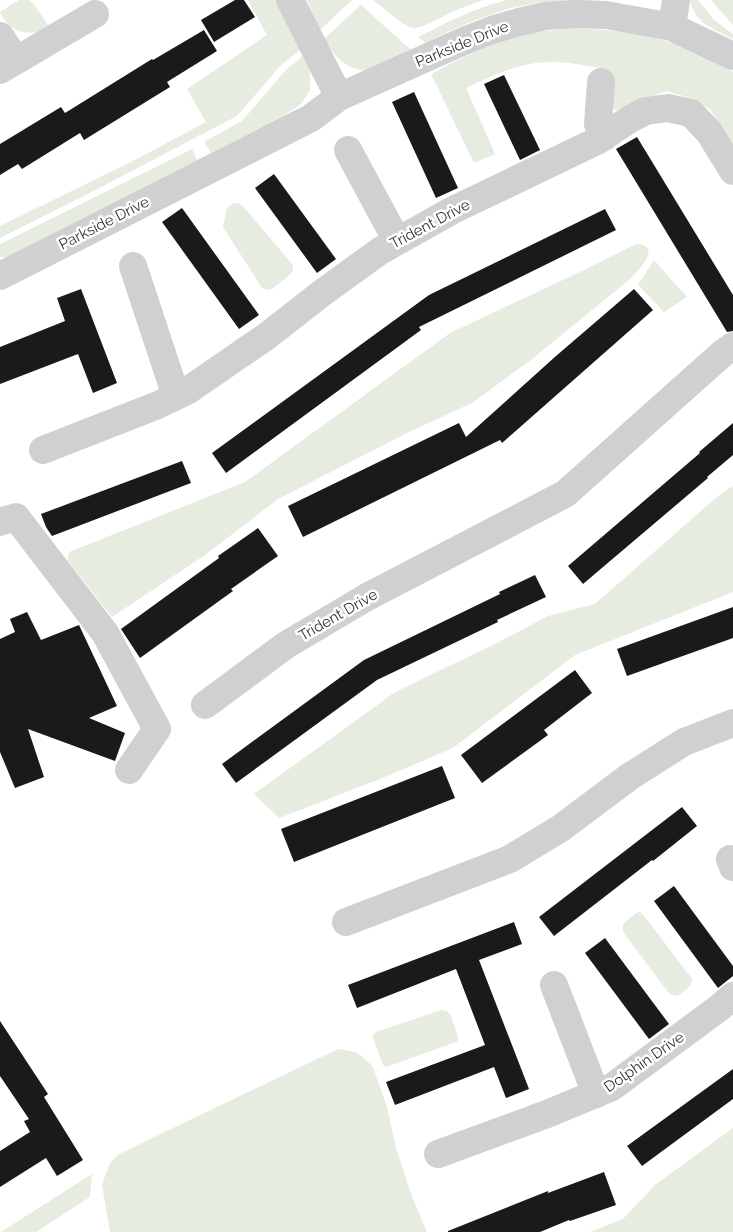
<svg xmlns="http://www.w3.org/2000/svg" width="733" height="1232" viewBox="0 0 733 1232" font-family="Raleway,sans-serif">
	<style>
		.green { fill: #e6ecdf }
		.building { fill: #1a1a1a }
		.lines { fill: none; stroke-linecap: round; stroke-linejoin: round }
		.minor { stroke: #d0d0d0; stroke-width: 28 }
		.labels { text-anchor: middle; dominant-baseline: central; stroke-width: 5; stroke-linejoin: round; paint-order: stroke }
		.street-label { font-size: 15px; fill: #333; stroke: #fff }
	</style>
	<rect width="100%" height="100%" fill="#fff"/>
	<g class="green">
		<path d="M19,0H29L33,3L50,28C30,37 9,34 0,12Z"/>
		<path d="M248,0H276L301,49L280,66L237,116L107,184L0,238V226L131,162L206,122L187,89L267,35Z"/>
		<path d="M307,0H352L320,30Z"/>
		<path d="M373,0H483L459,9L421,27L414,28L409,27L402,23Z"/>
		<path d="M507,0H601L546,2L514,7L478,19L449,31L426,43L418,37C447,22 475,8 507,0Z"/>
		<path d="M690,0H698L714,20L733,34V39C714,29 694,23 690,0Z"/>
		<path d="M711,0H733V25Z"/>
		<path d="M361,5L411,50C400,56 390,63 379,67C354,78 336,59 324,39Z"/>
		<path d="M570,28C617,29 663,36 706,56C715,60 724,66 733,72V147L710,109L690,98L667,91L644,99L626,109L615,110L607,103V69C591,67 571,62 554,62C522,61 494,75 466,88L495,154L474,163L431,74C454,62 477,49 501,41C523,33 547,31 570,28Z"/>
		<path d="M304,55L310,71V90L301,104L282,117L211,153L204,142L242,121L286,70Z"/>
		<path d="M192,149L197,160L7,257H0V244Z"/>
		<path d="M233,203H238L242,205L293,265V270L291,274L272,289L267,290L262,288L223,227L227,208Z"/>
		<path d="M636,244C664,245 638,271 629,280L532,359L472,403L409,432L278,499L205,555L112,617L68,561L69,552L245,482L450,333L584,270Z"/>
		<path d="M654,260L687,297L664,312L638,285Z"/>
		<path d="M733,486V592L575,655L453,748L380,779L279,818L254,794L354,722L395,692L497,643L548,616L595,604L718,496Z"/>
		<path d="M640,912L648,921L692,979C692,987 684,991 678,996L672,995L668,992L623,932V924L636,913Z"/>
		<path d="M441,1010L447,1011L451,1016L458,1037V1040L456,1042L386,1067L383,1065L373,1038V1035L376,1032Z"/>
		<path d="M338,1049L356,1052L364,1058L373,1067L387,1107L396,1148L411,1194L427,1232H110L102,1185L106,1173L111,1162L119,1154Z"/>
		<path d="M733,1128V1232H590L623,1219L655,1185Z"/>
		<path d="M92,1174L90,1197L36,1232H1Z"/>
	</g>
	<g class="building">
		<path d="M235,0H244L255,17L214,42L201,20Z"/>
		<path d="M204,30L217,51L167,82L170,87L84,140L80,133L22,169L18,164L0,175V144L61,107L65,113L152,59L153,60Z"/>
		<path d="M504,75L540,150L520,160L484,84Z"/>
		<path d="M414,92L458,188L436,198L392,102Z"/>
		<path d="M637,137L733,295V331L727,332L616,149Z"/>
		<path d="M274,174L336,259L317,273L255,188Z"/>
		<path d="M182,208L259,315L239,329L162,222Z"/>
		<path d="M605,209L616,230L419,327L421,330L226,473L212,453L429,295Z"/>
		<path d="M81,289L117,383L93,393L78,354L0,384V347L65,321L57,298Z"/>
		<path d="M634,289L653,310L502,443L500,440L303,537L288,506L459,423L466,437L556,356Z"/>
		<path d="M733,423V455L707,477L708,478L583,584L568,566L700,453L699,452Z"/>
		<path d="M182,461L191,483L52,536L46,527L41,514Z"/>
		<path d="M258,528L278,556L231,589L233,591L140,658L121,629L219,558L218,556Z"/>
		<path d="M535,575L546,597L497,620L498,622L377,680L236,783L222,764L364,660L500,594L499,592Z"/>
		<path d="M733,607V638L627,676L617,649Z"/>
		<path d="M27,612L41,640L79,625L117,706L89,718L125,733L115,761L28,729L44,777L15,788L0,752V639L15,632L10,619Z"/>
		<path d="M575,670L592,693L544,730L548,735L482,783L461,755Z"/>
		<path d="M442,766L455,798L294,862L281,829Z"/>
		<path d="M682,807L697,826L653,861L652,860L554,936L539,917Z"/>
		<path d="M674,886L733,966V976L718,988L654,901Z"/>
		<path d="M514,922L522,944L479,960L529,1089L506,1098L494,1067L395,1105L386,1082L485,1045L456,969L357,1008L348,985Z"/>
		<path d="M605,938L669,1024L649,1039L585,953Z"/>
		<path d="M0,1021L48,1094L44,1097L83,1160L57,1176L46,1158L0,1187V1151L30,1132L24,1121L29,1119L0,1076Z"/>
		<path d="M733,1069V1099L642,1166L627,1146Z"/>
		<path d="M604,1172L616,1205L570,1221L569,1220L540,1232H448V1231L548,1191V1193Z"/>
	</g>
	<g class="lines">
		<g class="minor">
			<path d="M290,0L339,97"/>
			<path d="M672,27L676,0"/>
			<path d="M0,36L16,60"/>
			<path d="M0,70L95,14"/>
			<path d="M601,82L598,124L604,137"/>
			<path d="M348,150L397,241"/>
			<path d="M133,266L176,396"/>
			<path d="M0,276L311,118L339,97L466,40L492,30L519,22L546,16L576,14L606,15L672,27L733,56"/>
			<path d="M43,450L158,405L187,391L267,336L322,293L380,251L453,210L599,140L630,119L646,111L668,108L691,113L709,132L733,171"/>
			<path d="M0,522L16,517L105,633L157,729L129,770"/>
			<path d="M205,705L286,645L367,597L565,494L723,353L733,346"/>
			<path d="M730,859L733,867"/>
			<path d="M346,922L510,859L561,828L629,777L684,742L733,723"/>
			<path d="M554,985L596,1094"/>
			<path d="M438,1154L547,1114L612,1087L719,1008L733,996"/>
		</g>
	</g>
	<g class="labels">
		<g class="street-label">
			<text transform="translate(462 44) rotate(-22)">Parkside Drive</text>
			<text transform="translate(104 223) rotate(-27)">Parkside Drive</text>
			<text transform="translate(430 224) rotate(-28)">Trident Drive</text>
			<text transform="translate(338 615) rotate(-30)">Trident Drive</text>
			<text transform="translate(644 1062) rotate(-35)">Dolphin Drive</text>
		</g>
	</g>
</svg>
